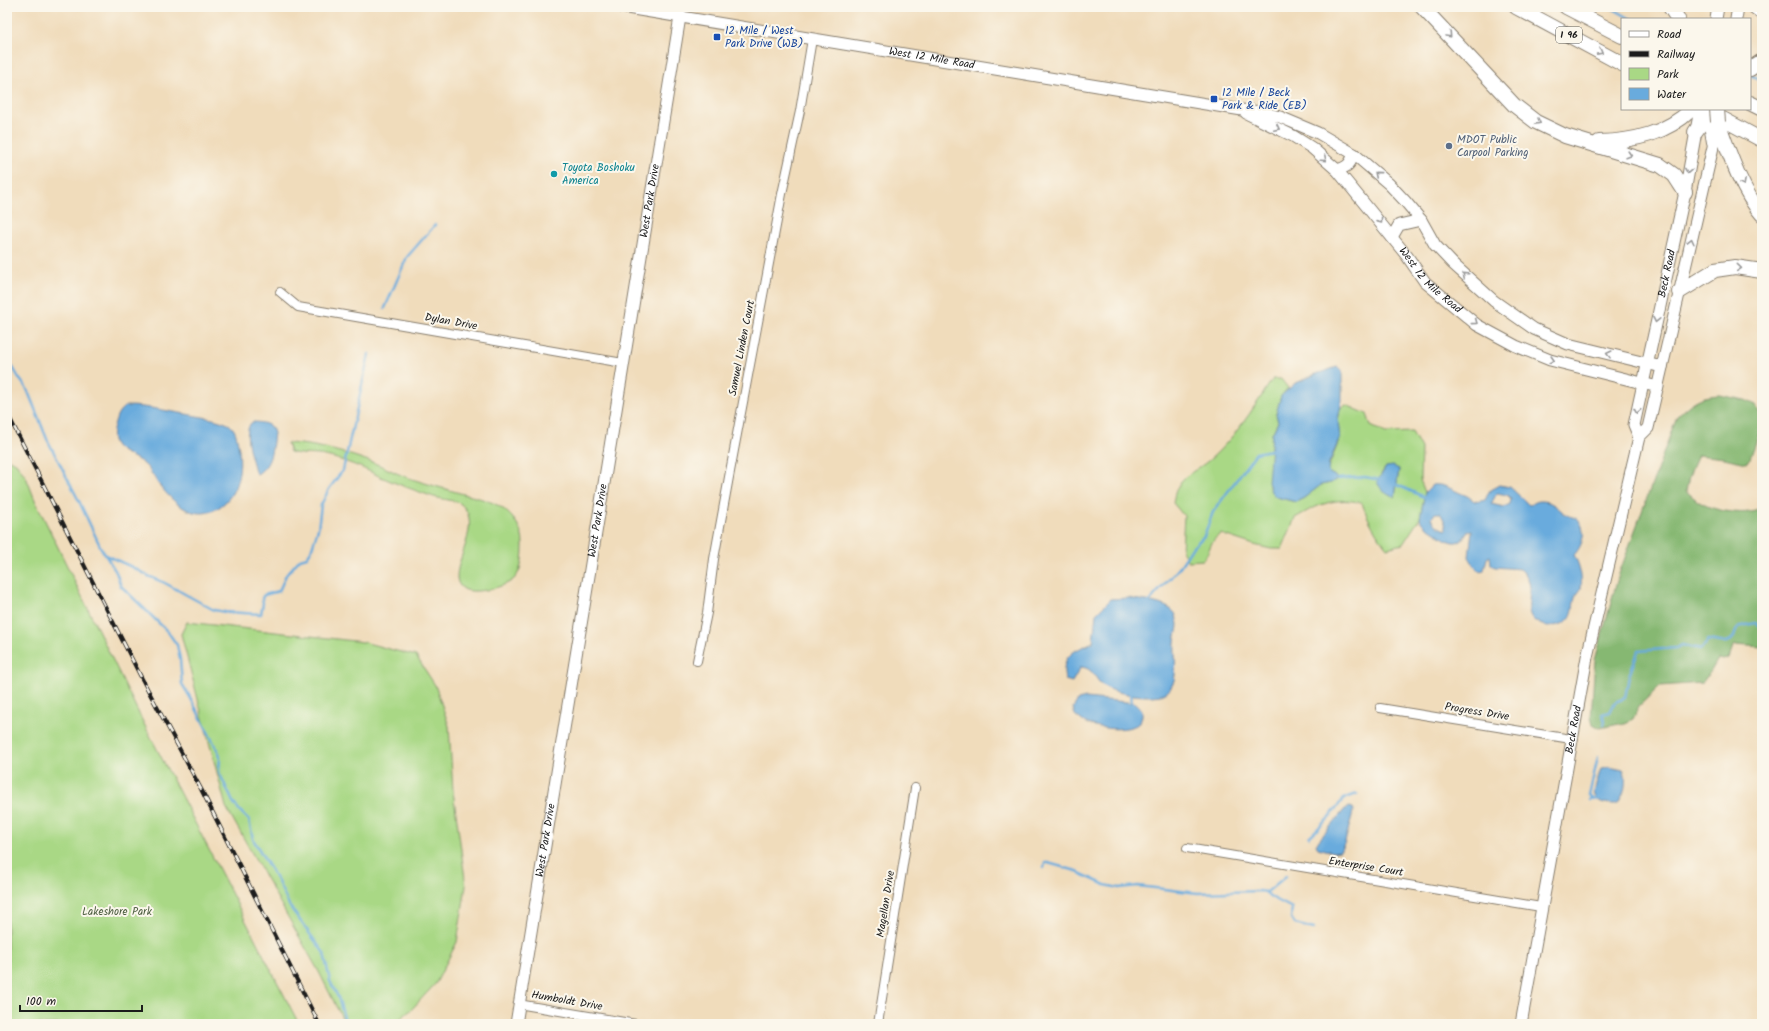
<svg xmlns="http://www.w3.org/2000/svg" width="1769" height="1031" viewBox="0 0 1769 1031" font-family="Kalam,sans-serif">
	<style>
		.green { fill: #a9d885; stroke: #627a50; fill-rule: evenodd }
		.forest { fill: #86b872; stroke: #516a47 }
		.water { fill: #69abdd; stroke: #42647c; fill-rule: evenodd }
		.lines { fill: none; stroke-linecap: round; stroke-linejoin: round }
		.stream { stroke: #69abdd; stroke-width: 2.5 }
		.street-casing { stroke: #867c6c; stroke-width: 10 }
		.secondary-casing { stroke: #867c6c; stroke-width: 13 }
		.highway-casing { stroke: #867c6c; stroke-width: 16 }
		.street { stroke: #fff; stroke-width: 8 }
		.secondary { stroke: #fff; stroke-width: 11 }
		.highway { stroke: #fff; stroke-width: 14 }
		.rail-casing { stroke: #1c1c1c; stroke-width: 4 }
		.rail { stroke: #fbf7ec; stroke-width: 2.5; stroke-dasharray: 8; stroke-linecap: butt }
		.highway-bridge-casing { stroke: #867c6c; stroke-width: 16; stroke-linecap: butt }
		.highway-bridge { stroke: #fff; stroke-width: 14 }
		.oneway { stroke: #999 }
		.transit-dot { fill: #1a4fb4; stroke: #fbf7ec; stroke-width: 1.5 }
		.service-dot { fill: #5c6f8a; stroke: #fbf7ec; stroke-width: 1.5 }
		.culture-dot { fill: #0f9aa8; stroke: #fbf7ec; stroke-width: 1.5 }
		.labels { text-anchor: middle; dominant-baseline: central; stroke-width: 4; stroke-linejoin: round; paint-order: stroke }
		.shield { fill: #fbf7ec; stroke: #5f5e5a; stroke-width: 1 }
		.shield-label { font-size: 10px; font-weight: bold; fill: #1c1c1c }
		.transit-label { font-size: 11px; fill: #164399; stroke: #fbf7ec; text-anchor: start }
		.street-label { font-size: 11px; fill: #1c1c1c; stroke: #fbf7ec }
		.service-label { font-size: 11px; fill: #4e5e75; stroke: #fbf7ec; text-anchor: start }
		.culture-label { font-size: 11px; fill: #0d838f; stroke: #fbf7ec; text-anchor: start }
		.park-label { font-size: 11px; fill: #4d5e41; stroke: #fbf7ec }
	</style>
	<rect width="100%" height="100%" fill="#fbf7ec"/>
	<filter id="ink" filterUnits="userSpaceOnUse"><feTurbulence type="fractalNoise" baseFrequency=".025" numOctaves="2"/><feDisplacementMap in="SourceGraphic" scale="8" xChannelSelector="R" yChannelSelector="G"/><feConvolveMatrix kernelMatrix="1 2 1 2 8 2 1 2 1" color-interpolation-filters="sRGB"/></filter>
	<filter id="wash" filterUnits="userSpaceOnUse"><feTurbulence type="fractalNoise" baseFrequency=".012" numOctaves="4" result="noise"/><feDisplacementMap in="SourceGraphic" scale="16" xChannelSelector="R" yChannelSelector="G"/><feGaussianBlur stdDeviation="0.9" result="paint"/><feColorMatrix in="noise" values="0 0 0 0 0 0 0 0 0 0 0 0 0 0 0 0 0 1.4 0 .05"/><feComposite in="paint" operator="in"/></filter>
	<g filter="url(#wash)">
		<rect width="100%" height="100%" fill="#f0dcbb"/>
		<g class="green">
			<path d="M1273,379H1281L1288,388L1281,396L1276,414L1278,422L1272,434L1269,488L1276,497L1296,502L1304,498L1320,485L1331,483L1335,476L1328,472V468L1339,441L1338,420L1340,408L1346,405L1367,414L1371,426L1386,433L1412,432L1421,448L1420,480L1425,492L1420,518L1403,544L1387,548C1376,534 1368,520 1362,503C1336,496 1317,505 1295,518L1282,549H1271L1254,545L1221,534C1209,540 1211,551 1203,560L1188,561L1182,551L1184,516L1173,503C1177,476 1189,476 1208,461C1223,449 1244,423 1254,407C1261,398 1266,388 1273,379ZM1386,467L1399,469L1395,497L1381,474Z"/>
			<path d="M287,443C316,444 347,453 374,463C385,467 395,473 406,477C426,484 446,489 467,495C479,498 492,501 502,508C514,517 523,529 523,545C523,556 522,570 515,578C507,587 474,595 464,589C440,576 488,527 461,504C456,500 438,499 431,496C414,490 397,484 381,477C371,472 361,467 352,464C341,460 329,456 318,455C308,454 299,455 290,452Z"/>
			<path d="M7,459L16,463L26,477L35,500L143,722L299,1024H7Z"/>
			<path d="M187,622L363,642L416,656L435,685L449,726L453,791L466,886L457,942L436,983L411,1010L393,1024H345L319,972L226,807L181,634Z"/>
		</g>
		<path class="forest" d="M1719,395L1745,400L1756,405L1761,417L1760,431L1749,461L1746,463L1724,458L1698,455L1689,476L1686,491C1691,495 1696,500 1701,503C1714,511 1749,517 1762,508V647L1735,645L1733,646L1729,658L1723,660L1718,659L1711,671L1702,683L1660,686L1639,706L1633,719L1624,723L1600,728L1593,724L1591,718L1595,660L1619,574L1677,416C1691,403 1698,396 1719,395Z"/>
		<g class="water">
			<path d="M1337,367L1342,370V400L1338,420L1340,438L1329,463L1328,472L1335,476L1337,479L1331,483L1321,485L1304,498L1296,502L1276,497L1271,492L1268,482L1272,434L1278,422L1276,414L1281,396L1294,384L1316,374Z"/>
			<path d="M126,406C147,406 166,411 186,414C200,417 215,418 228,424C235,427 237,437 238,444C243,470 238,500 212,511C189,520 169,498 157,482C154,477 151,472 147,467C131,450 104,455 115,422C117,415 119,410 126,406Z"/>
			<path d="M252,422C261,422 272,423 274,433C272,449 272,465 257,474L255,472C253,460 241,432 252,422Z"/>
			<path d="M1393,466L1399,469L1395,497C1386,495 1381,490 1377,482L1386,467Z"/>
			<path d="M1432,485C1444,483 1454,491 1465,495C1475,499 1471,504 1485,500L1490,490L1499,485L1510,487L1529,505C1533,504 1536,501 1540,501C1551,501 1556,506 1564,513C1568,517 1574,516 1578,520C1588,530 1582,547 1574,555C1579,563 1583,578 1581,588C1580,592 1576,594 1575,598C1573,603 1574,608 1572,613C1569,625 1550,629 1540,624C1515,613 1543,586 1520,569L1495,567L1491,564L1490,556L1487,558L1484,570L1482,571L1477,570L1469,557L1472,530L1468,531C1459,549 1448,542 1435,532C1430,528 1421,526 1420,518L1425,492ZM1497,493L1507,495L1511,499L1510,504L1504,507L1491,504ZM1435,513H1440C1443,517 1447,526 1446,530C1439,528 1435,525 1432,518Z"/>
			<path d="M1129,598C1142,601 1166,602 1175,613C1176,616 1178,622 1178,625C1178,631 1175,637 1175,643C1174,657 1179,677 1170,689C1169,691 1163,695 1160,695C1146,698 1112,694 1101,684C1094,677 1093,668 1081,667L1072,682L1065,680C1060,655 1074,651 1093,642L1096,614L1111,599Z"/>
			<path d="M1086,698L1136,703C1144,710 1143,713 1140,723C1126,732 1104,729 1088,724C1083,722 1079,718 1075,715L1073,708L1078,700Z"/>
			<path d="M1608,767L1624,770C1627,783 1625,794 1617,804C1607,804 1596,804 1594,792L1601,768Z"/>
			<path d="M1350,807L1353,808V812L1345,842L1340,851L1333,852L1318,848L1316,845L1319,840L1345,809Z"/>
		</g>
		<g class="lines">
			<g class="stream">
				<path d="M1610,7L1631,19"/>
				<path d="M1750,75L1762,80"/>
				<path d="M385,308L407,257L435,225"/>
				<path d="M7,357L19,378L27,389L47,439L79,501L101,548L116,572L121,586L168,632L177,645L180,659L182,684L190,697L219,753L220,757L219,772L233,802L240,811L249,820L253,839L278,882L290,907L324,953L330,981L338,997L346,1024"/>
				<path d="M1337,479L1365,477L1381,480"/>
				<path d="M1395,484L1424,497"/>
				<path d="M106,555L136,569L148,576L163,582L214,610L225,612L261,614L263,603L262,598L264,595L279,591L286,575L300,559L307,557L311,551L318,529L321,505L329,489L343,470L369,354"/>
				<path d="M1148,603L1179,568L1192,548L1204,536L1213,512L1256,453L1271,450"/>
				<path d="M1131,692L1132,705"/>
				<path d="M1604,725L1605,721L1602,714L1610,712L1615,702L1625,698L1629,676L1638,651L1676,648L1682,645L1701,649L1708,640C1718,641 1725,646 1734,637C1737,624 1744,626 1755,623L1762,627"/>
				<path d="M1598,757L1589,796L1593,798L1591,800L1601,799"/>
				<path d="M1309,837L1330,817L1343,799L1357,794"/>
				<path d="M1044,868L1045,863H1048L1073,870L1105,885L1119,888L1138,886L1198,893L1259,891L1267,892L1286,876"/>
				<path d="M1265,892L1271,897L1292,908L1291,918L1295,924L1314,929"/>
			</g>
		</g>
	</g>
	<g filter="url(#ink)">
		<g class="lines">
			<g class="street-casing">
				<g id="street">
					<path d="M280,292L298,307L623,363"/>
					<path d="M697,661L707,613L714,559L729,477L782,194L800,111L812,39"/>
					<path d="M1380,708L1571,739"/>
					<path d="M1187,848L1541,907"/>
					<path d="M518,1004L636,1024"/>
					<path d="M878,1024L915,788"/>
				</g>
			</g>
			<g class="secondary-casing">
				<g id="secondary">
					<path id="s1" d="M621,7L1242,110L1262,112L1280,117L1318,133L1354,154L1389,184L1405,201L1421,220L1435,245L1453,264L1494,301L1534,329L1568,344L1662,367"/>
					<path d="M1716,19L1718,7"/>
					<path d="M1736,19L1738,7"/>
					<path id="s2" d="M1246,113L1293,136L1312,148L1337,170L1407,256L1425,282L1477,325L1516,346L1550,360L1658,387"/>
					<path d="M1337,170C1348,167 1350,164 1354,154"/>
					<path d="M1392,237L1399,225L1421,220"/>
					<path id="s3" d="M1639,437L1634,425L1685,192L1700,109"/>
					<path id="s4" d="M516,1024L680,17"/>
					<path id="s5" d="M1521,1024L1587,657L1639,437L1648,428L1716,134"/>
				</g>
			</g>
			<g class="highway-casing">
				<g id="highway">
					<path d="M1422,7L1514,105L1536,122L1565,136L1660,165L1674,175L1685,192"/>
					<path d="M1516,7L1622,64"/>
					<path d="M1566,7L1622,36"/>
					<path d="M1670,7L1678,19"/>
					<path d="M1755,7L1762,12"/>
					<path d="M1750,69L1762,61"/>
					<path d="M1750,103L1762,109"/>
					<path d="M1704,109L1762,140"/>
					<path d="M1710,119L1714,142"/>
					<path d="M1718,122C1728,150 1742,192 1762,214"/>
					<path d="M1695,132L1709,113"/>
					<path d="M1599,142C1634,141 1666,134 1692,109"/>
					<path d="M1679,292L1715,270L1735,267L1762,271"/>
				</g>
			</g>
			<use href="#street" class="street"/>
			<use href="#secondary" class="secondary"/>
			<use href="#highway" class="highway"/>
			<g class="rail-casing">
				<path id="rail" d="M7,413L141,677L201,789L319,1024"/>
			</g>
			<use href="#rail" class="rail"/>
			<g class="highway-bridge-casing">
				<path id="highway-bridge" d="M1717,109L1718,122"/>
			</g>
			<use href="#highway-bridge" class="highway-bridge"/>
		</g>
		<defs><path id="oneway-chevron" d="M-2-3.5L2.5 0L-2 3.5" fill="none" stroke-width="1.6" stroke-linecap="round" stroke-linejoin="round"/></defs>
		<g class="oneway">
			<use href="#oneway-chevron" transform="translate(1449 35) rotate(47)"/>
			<use href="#oneway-chevron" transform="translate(1600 52) rotate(29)"/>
			<use href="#oneway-chevron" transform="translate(1538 122) rotate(29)"/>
			<use href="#oneway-chevron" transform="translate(1277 128) rotate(27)"/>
			<use href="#oneway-chevron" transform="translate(1629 155) rotate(17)"/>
			<use href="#oneway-chevron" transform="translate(1324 159) rotate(42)"/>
			<use href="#oneway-chevron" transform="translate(1688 171) rotate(100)"/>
			<use href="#oneway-chevron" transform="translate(1377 174) rotate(-140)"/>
			<use href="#oneway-chevron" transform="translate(1743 183) rotate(62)"/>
			<use href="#oneway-chevron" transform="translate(1380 221) rotate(52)"/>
			<use href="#oneway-chevron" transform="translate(1691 241) rotate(-77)"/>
			<use href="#oneway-chevron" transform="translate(1739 268) rotate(5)"/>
			<use href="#oneway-chevron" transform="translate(1465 275) rotate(-138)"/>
			<use href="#oneway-chevron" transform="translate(1656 320) rotate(102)"/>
			<use href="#oneway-chevron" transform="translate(1475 322) rotate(37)"/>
			<use href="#oneway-chevron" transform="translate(1609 354) rotate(-166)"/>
			<use href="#oneway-chevron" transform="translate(1552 360) rotate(17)"/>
			<use href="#oneway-chevron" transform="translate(1637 411) rotate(101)"/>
		</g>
	</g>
	<g class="transit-dot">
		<rect x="713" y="33" width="8" height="8" rx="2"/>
		<rect x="1210" y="95" width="8" height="8" rx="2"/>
	</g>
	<circle class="service-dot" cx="1449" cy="146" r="4"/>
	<circle class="culture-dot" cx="554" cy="174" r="4"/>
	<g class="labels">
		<rect class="shield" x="1556" y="27" width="26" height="16" rx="3"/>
		<g class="shield-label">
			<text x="1569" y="35">I 96</text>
		</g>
		<g class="transit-label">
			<text x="725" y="31">12 Mile / West<tspan x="725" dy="13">Park Drive (WB)</tspan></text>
			<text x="1222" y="93">12 Mile / Beck<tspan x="1222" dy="13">Park &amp; Ride (EB)</tspan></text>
		</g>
		<g class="street-label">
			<text stroke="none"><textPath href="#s1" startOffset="315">West 12 Mile Road</textPath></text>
			<text stroke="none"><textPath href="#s4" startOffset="834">West Park Drive</textPath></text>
			<text stroke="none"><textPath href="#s3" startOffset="168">Beck Road</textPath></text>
			<text stroke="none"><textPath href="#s2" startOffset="253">West 12 Mile Road</textPath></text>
			<text transform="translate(451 322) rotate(10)">Dylan Drive</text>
			<text transform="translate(742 348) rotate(-79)">Samuel Linden Court</text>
			<text stroke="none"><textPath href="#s4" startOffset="510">West Park Drive</textPath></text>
			<text transform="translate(1477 712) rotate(9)">Progress Drive</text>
			<text stroke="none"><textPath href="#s5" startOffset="299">Beck Road</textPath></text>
			<text stroke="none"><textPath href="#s4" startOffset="186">West Park Drive</textPath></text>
			<text transform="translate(1366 867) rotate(9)">Enterprise Court</text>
			<text transform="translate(886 904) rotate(-81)">Magellan Drive</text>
			<text transform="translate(567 1001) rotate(10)">Humboldt Drive</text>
		</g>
		<g class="service-label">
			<text x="1457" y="140">MDOT Public<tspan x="1457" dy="13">Carpool Parking</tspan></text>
		</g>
		<g class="culture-label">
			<text x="562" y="168">Toyota Boshoku<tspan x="562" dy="13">America</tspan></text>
		</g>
		<g class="park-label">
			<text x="117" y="912">Lakeshore Park</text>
		</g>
	</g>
	<rect width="1769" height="1031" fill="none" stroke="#fbf7ec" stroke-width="24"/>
	<rect x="1621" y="18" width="130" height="92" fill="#fbf7ec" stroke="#a29f99"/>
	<rect x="1629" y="31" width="20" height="6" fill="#ffffff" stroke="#a29f99"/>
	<text x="1657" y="38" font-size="12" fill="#1c1c1c">Road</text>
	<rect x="1629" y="51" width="20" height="6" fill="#1c1c1c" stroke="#a29f99"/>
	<text x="1657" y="58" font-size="12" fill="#1c1c1c">Railway</text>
	<rect x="1629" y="68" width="20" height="12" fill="#a9d885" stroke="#a29f99"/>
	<text x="1657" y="78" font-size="12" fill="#1c1c1c">Park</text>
	<rect x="1629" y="88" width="20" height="12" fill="#69abdd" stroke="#a29f99"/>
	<text x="1657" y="98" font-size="12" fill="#1c1c1c">Water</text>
	<path d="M20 1005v6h122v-6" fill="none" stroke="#1c1c1c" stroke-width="2"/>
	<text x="26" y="1005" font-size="12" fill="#1c1c1c" stroke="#fbf7ec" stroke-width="3" paint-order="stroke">100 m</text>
</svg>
